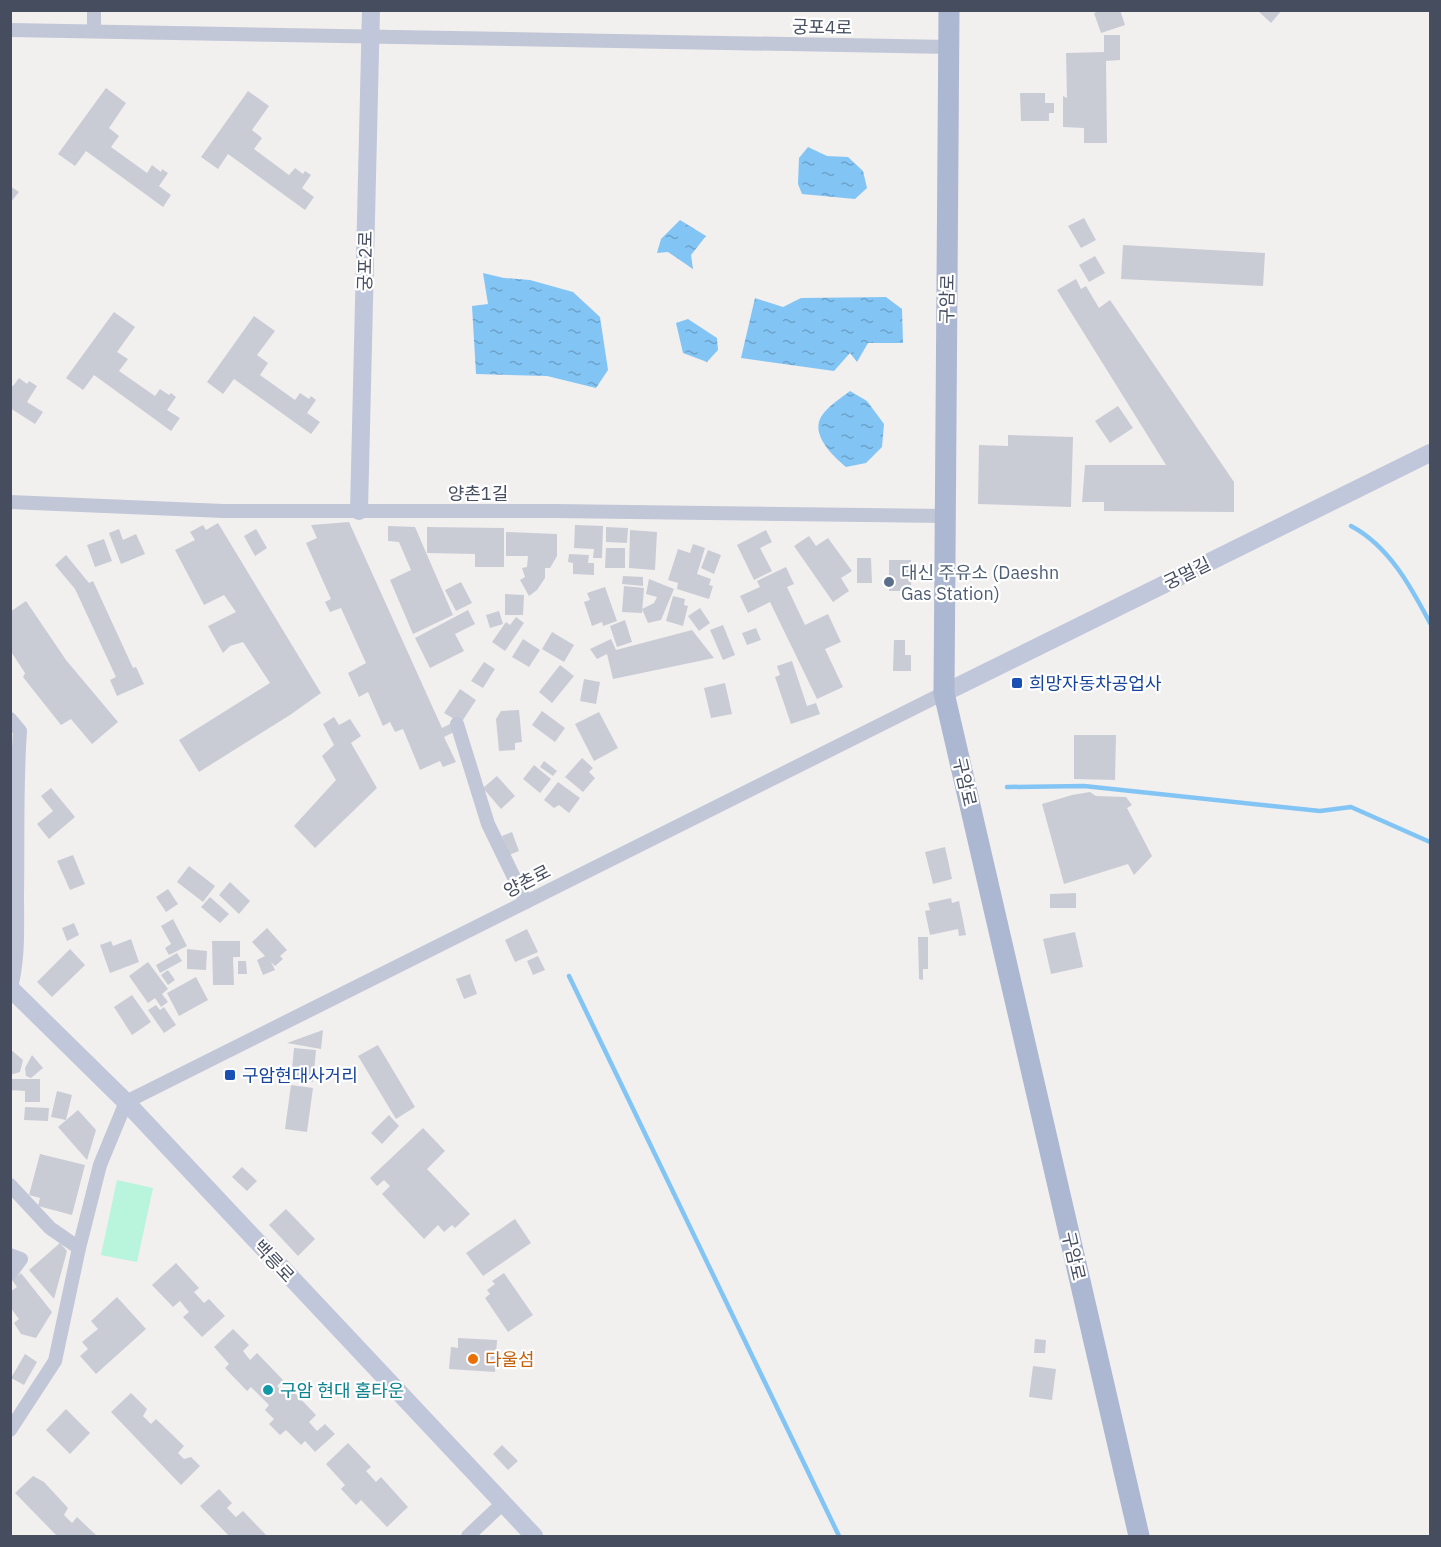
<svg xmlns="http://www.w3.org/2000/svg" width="1441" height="1547" viewBox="0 0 1441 1547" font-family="'IBM Plex Sans','Noto Sans KR',sans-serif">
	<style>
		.pitch { fill: #b9f4dc }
		.water { fill: url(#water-ripples) }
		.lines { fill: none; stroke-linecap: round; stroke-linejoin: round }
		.stream { stroke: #82c5f5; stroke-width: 4.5 }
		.building { fill: #caccd5 }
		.street { stroke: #c1c7d6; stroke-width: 14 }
		.secondary { stroke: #c0c7da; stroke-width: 18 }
		.primary { stroke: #acb7d1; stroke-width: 21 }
		.service-dot { fill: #5c6f8a; stroke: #fff; stroke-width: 2 }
		.transit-dot { fill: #1a4fb4; stroke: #fff; stroke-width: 2 }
		.food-dot { fill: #e8710a; stroke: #fff; stroke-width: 2 }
		.culture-dot { fill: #0f9aa8; stroke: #fff; stroke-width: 2 }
		.labels { text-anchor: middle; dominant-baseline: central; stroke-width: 4.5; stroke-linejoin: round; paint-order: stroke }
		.street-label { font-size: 18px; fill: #454d5f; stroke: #fff }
		.service-label { font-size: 18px; fill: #4e5e75; stroke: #fff; text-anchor: start }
		.transit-label { font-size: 18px; fill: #164399; stroke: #fff; text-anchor: start }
		.food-label { font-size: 18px; fill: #c56008; stroke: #fff; text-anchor: start }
		.culture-label { font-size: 18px; fill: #0d838f; stroke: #fff; text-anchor: start }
	</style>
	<defs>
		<pattern id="water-ripples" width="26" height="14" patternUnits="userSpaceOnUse" patternTransform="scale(1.5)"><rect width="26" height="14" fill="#82c5f5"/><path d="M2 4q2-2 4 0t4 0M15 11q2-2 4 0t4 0" fill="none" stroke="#6ca2ca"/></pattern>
	</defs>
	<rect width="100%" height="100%" fill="#f2efef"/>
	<path class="pitch" d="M117,1180L153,1188L137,1262L101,1255Z"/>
	<g class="water">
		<path d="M808,147L827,156L848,157L863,171L867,188L855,199L802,194L798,184L799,158Z"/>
		<path d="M680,220L706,236L691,255L693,269L668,252L657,253L661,239Z"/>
		<path d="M483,273L504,278L530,280L573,292L600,317L608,370L596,388L547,376L476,374L472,306L488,304Z"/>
		<path d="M886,297L902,309L903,343H868L857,362L850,353L834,371L741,358L755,298L783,307L801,298Z"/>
		<path d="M688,319L717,338L718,350L707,362L683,353L676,323Z"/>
		<path d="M850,391L867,401L884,424L882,447L866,463L846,467C833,456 808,433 823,414C830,405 841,398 850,391Z"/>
	</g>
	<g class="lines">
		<g class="stream">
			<path d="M1351,526C1389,546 1411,587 1430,623"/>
			<path d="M1007,787L1084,786L1320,811L1351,807L1430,842"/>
			<path d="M569,976L839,1536"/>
		</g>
	</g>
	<g class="building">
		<path d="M1102,10H1120L1125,25L1101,33L1094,13Z"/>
		<path d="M1257,10H1282L1271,23Z"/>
		<path d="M1104,35H1120V60L1106,61L1107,143H1084V128L1063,127V96L1067,98L1066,53L1104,52Z"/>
		<path d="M106,88L126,103L109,128L119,136L111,147L147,173L152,165L161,172L162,169L168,173L159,186L171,195L163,207L86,151L75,166L58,154Z"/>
		<path d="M248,91L269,106L252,130L262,138L254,149L289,175L295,168L303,174L305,171L311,175L302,188L314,197L305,210L228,154L218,169L201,157Z"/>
		<path d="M1020,93H1045V103H1054V113H1049V121H1021Z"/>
		<path d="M10,186L19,192L10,203Z"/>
		<path d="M1084,218L1096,240L1081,248L1068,226Z"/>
		<path d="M1123,245L1265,253L1263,286L1121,279Z"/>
		<path d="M1095,256L1105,273L1089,282L1079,265Z"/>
		<path d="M1076,279L1081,289L1086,286L1099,308L1110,300L1234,482V512L1104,511V502H1082L1085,465H1166L1057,290Z"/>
		<path d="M114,312L135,327L117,352L128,359L119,371L155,396L160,389L169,395L171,393L176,397L167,410L180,418L171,431L94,375L83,390L66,378Z"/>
		<path d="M254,316L275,331L257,355L268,363L260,375L295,400L300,393L309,399L311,396L316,400L307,413L320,422L311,434L234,379L223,394L207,382Z"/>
		<path d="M19,378L27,384L29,381L37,386L27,402L43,412L35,424L10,408V385L13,386Z"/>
		<path d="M1118,406L1133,428L1110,443L1095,421Z"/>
		<path d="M1008,435L1073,437L1071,507L978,504L979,445L1008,446Z"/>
		<path d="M349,522L442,728L450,724L454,732L444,737L456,762L443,767L440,761L420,770L403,729L395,732L390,722L383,726L368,692L359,697L348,673L366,663L341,608L330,612L325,602L331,599L306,543L317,538L311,525Z"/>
		<path d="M218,523L321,693L290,715L199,772L179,740L270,683L243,642L230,646L223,653L208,626L236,612L224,595L204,605L175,550L195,540L190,532L203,525L206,530Z"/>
		<path d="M575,525L603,526L602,558H593L594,549L574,548Z"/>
		<path d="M388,526L415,527L453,615L413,634L390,580L411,570L399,542L388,541Z"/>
		<path d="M427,527L504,528V567H475V554L427,553Z"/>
		<path d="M606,527L628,528L627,543L606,542Z"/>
		<path d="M119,529L123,540L136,534L145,554L121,564L109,533Z"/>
		<path d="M256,529L267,548L255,556L244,536Z"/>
		<path d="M630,530L657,532L655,570L629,568Z"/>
		<path d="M766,530L772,542L760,548L772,571L754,580L737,545Z"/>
		<path d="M506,532L557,534V556L550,568H545V578L537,590L529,596L520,580L525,577L522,568L527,567L528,556H506Z"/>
		<path d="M809,536L816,546L828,538L852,571L841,578L849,591L833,602L794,546Z"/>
		<path d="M104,539L112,561L95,567L87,545Z"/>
		<path d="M693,544L705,548L697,574L711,579L709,585L713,586L709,599L677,589L678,583L668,580L678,549L690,553Z"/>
		<path d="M606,548H625V568H605Z"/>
		<path d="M708,550L721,555L714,574L701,568Z"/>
		<path d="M569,554L589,555L588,563H594V575L573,574V563L568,562Z"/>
		<path d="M66,555L89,583L93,581L133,668L136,667L144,684L117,696L110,680L116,677L75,589L55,565Z"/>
		<path d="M857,558H871L872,583H857Z"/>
		<rect x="889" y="560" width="22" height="31"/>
		<path d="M786,567L794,584L787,587L805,625L828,614L841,642L825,649L843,687L817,699L770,602L748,613L740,596L760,587L757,581Z"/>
		<path d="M623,576L643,577V586L622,584Z"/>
		<path d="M649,579L674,589L661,620L648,623L642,609L654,603L657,597L646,594Z"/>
		<path d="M461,582L472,603L456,611L445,590Z"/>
		<path d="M624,586L644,588L642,613L622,612Z"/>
		<path d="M605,587L617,621L603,626L602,622L592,626L584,602L590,600L587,593Z"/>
		<path d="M505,594L524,595L523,615H505Z"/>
		<path d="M673,596L685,599L684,605L688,606L683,626L666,621Z"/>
		<path d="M26,601L66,660L118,722L92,744L71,719L61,725L23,677L25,673L10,650V612Z"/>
		<path d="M700,608L710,623L699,631L688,616Z"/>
		<path d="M468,610L475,624L455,634L464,651L430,668L415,638Z"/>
		<path d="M499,611L503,624L490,628L486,615Z"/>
		<path d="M516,617L524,623L505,651L492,642L506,622L510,625Z"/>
		<path d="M625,620L632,642L617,647L610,626Z"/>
		<path d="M723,625L735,655L723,660L710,630Z"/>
		<path d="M756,628L761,640L747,645L742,633Z"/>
		<path d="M692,630L714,658L613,679L607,654L597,659L590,649L611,639L616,650Z"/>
		<path d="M552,632L574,645L564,662L542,649Z"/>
		<path d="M523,639L540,650L529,667L512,657Z"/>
		<path d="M894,640H905V655H911V671H893Z"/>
		<path d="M792,661L807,706L816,703L820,714L791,724L775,677L780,675L777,666Z"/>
		<path d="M484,662L495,669L483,688L471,681Z"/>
		<path d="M560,665L574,676L552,703L539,692Z"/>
		<path d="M584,679L600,682L596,704L580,701Z"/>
		<path d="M725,683L732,714L711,718L704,688Z"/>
		<path d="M460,689L476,700L461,723L444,713Z"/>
		<path d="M519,710L522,742L515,743V750L499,751L496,719L501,711Z"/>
		<path d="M542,711L565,728L555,742L532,725Z"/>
		<path d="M599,712L618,748L594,761L575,724Z"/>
		<path d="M334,717L339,725L350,719L361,736L351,743L377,788L315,848L294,826L336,780L322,756L334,745L323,724Z"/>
		<path d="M1074,735H1116L1115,780L1074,779Z"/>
		<path d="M582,758L593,768L589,772L595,778L583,792L565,777Z"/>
		<path d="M544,761L557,771L553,776L540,767Z"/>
		<path d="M534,765L551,779L540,793L523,779Z"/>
		<path d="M497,776L515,796L501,809L483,788Z"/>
		<path d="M558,782L580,798L569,813L559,805L554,808L544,800Z"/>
		<path d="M51,788L75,817L49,839L37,824L53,811L41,796Z"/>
		<path d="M1090,792L1096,796L1126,797L1132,805L1127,808L1152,856L1134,875L1128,864L1064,884L1042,804L1072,795Z"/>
		<path d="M512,832L519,851L509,855L502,836Z"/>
		<path d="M945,847L952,879L933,884L925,852Z"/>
		<path d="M73,855L85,884L70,890L57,861Z"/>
		<path d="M189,866L215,886L203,902L177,882Z"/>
		<path d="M230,882L250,901L239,914L219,895Z"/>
		<path d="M168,889L178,904L166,912L156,897Z"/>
		<path d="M1076,893V908H1050V894Z"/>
		<path d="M210,897L229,914L220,923L201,907Z"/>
		<path d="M951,898L952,903L959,901L966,935L959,936L958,929L930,935L925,911L930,910L928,903Z"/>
		<path d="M173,919L187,946L169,955L165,948L171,944L161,926Z"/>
		<path d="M74,923L79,935L67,941L62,928Z"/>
		<path d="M267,928L287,950L280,956L283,959L275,966L271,962L275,970L263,975L257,960L265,956L252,942Z"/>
		<path d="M527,929L538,952L515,962L505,940Z"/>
		<path d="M1075,932L1083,967L1051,974L1043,939Z"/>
		<path d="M918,937H928V969H923V980L919,979Z"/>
		<path d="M131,939L139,962L110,973L100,945L111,941L113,946Z"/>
		<path d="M212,941H240V957H233L234,985H213Z"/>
		<path d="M70,949L85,965L52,997L37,982Z"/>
		<path d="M187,949L207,951L206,970L187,969Z"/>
		<path d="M177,953L182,961L160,973L156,965Z"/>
		<path d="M538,956L545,970L533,975L527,961Z"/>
		<path d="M238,961H246L247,974H238Z"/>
		<path d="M148,962L168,989L162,994L168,1002L161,1007L155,998L148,1003L129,976Z"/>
		<path d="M168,970L175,980L168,985L161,975Z"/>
		<path d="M470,974L477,994L464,999L456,979Z"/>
		<path d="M196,977L208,1000L179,1016L167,993Z"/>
		<path d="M132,995L151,1022L132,1035L114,1007Z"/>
		<path d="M156,1005L160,1010L164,1007L176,1025L164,1033L148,1010Z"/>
		<path d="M323,1030L321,1049L287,1043Z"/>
		<path d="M378,1045L415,1107L396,1119L358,1056Z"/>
		<path d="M294,1048L316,1050L313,1082L291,1080Z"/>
		<path d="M10,1049L23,1060L20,1072L10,1075Z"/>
		<path d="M32,1055L43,1068L31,1078L26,1076L25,1068Z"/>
		<path d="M10,1079H40V1102H25V1091L10,1090Z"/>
		<path d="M291,1085L313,1088L307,1132L285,1129Z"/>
		<path d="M57,1091L72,1095L66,1120L51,1117Z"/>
		<path d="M25,1107L49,1108L48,1121L24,1120Z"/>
		<path d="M78,1110L96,1130L87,1160L58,1127Z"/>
		<path d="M389,1115L399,1126L382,1144L371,1133Z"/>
		<path d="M423,1128L445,1151L427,1169L470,1214L455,1228L452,1225L444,1232L438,1225L424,1239L382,1194L390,1186L384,1180L377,1186L370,1178Z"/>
		<path d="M40,1154L85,1165L72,1215L38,1206L40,1198L29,1195Z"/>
		<path d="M242,1167L257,1181L247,1191L232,1177Z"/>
		<path d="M286,1209L315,1239L298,1256L269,1225Z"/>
		<path d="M515,1219L531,1243L483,1276L466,1253Z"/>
		<path d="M60,1243L67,1251L54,1299L29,1270Z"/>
		<path d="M176,1263L199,1288L194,1292L204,1303L209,1299L225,1316L202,1337L183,1317L189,1312L180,1301L173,1307L152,1285Z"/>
		<path d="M21,1273L52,1312L36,1338L21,1334L14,1323L19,1319L10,1307V1292L17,1287L12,1280Z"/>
		<path d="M504,1273L533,1315L508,1332L485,1298L490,1294L487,1290L495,1284L492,1281Z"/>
		<path d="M117,1297L146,1329L96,1374L80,1356L88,1349L82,1342L98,1329L91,1321Z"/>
		<path d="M233,1329L249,1345L243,1351L250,1360L257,1353L283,1380L277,1386L286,1396L292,1390L316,1415L309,1422L317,1431L325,1424L335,1434L315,1452L305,1441L301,1445L286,1430L280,1435L269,1424L274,1419L265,1410L269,1405L251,1387L247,1391L225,1368L229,1364L214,1347Z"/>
		<path d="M458,1338L497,1340L495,1372L449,1369L451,1347L458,1348Z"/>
		<path d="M1035,1339L1046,1340L1045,1353H1034Z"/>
		<path d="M25,1354L37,1362L24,1385L11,1378Z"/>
		<path d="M1033,1366L1056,1369L1052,1400L1029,1397Z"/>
		<path d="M131,1393L147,1409L143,1416L151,1424L156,1419L184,1446L178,1453L184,1459L191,1457L200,1466L181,1485L111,1412Z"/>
		<path d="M66,1409L90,1433L70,1454L46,1430Z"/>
		<path d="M348,1443L371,1467L366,1471L376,1482L381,1477L408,1507L387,1527L361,1500L356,1505L341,1489L345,1485L326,1464Z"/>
		<path d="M502,1445L518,1461L508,1470L493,1454Z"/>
		<path d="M33,1476L44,1482L68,1508L64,1515L72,1523L77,1517L97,1536H57L15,1493Z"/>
		<path d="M219,1489L232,1503L227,1508L236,1517L243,1511L267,1536H229L200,1506Z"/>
	</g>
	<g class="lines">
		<g class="street">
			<path d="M10,30L949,47"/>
			<path d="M94,30V10"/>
			<path d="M10,502L223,511H555L946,516"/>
			<path d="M10,719L20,731C16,786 18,840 17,894C17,926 19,960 10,991"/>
			<path d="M457,724L488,824L526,902"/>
			<path d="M10,1185L50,1228L79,1248"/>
			<path d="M10,1255L21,1259L10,1274"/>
			<path d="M10,1430L55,1361L79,1248L100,1165L126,1102L944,693"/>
			<path d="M468,1536L502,1504"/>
		</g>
		<g class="secondary">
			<path d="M359,511L371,10"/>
			<path d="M944,693L1430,453"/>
			<path d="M10,988L126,1102L534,1536"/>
		</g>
		<path class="primary" d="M949,10L944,693L1139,1536"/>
	</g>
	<circle class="service-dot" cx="889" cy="582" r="6"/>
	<g class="transit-dot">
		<rect x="1011" y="677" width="12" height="12" rx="3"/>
		<rect x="224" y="1069" width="12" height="12" rx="3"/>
	</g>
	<circle class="food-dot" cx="473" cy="1359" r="6"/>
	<circle class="culture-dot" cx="268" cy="1390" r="6"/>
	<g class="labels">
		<g class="street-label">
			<text transform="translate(822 27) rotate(1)">궁포4로</text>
			<text transform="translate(365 261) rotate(-89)">궁포2로</text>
			<text transform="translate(947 299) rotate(-89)">구암로</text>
			<text x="478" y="493">양촌1길</text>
			<text transform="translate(1187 573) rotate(-26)">궁멀길</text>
			<text transform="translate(965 782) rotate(77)">구암로</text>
			<text transform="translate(527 881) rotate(-27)">양촌로</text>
			<text transform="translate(1074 1256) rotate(77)">구암로</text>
			<text transform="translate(274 1261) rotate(47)">백릉로</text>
		</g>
		<g class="service-label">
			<text x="901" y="572">대신 주유소 (Daeshn<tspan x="901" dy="21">Gas Station)</tspan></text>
		</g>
		<g class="transit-label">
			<text x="1029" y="683">희망자동차공업사</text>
			<text x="242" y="1075">구암현대사거리</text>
		</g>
		<g class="food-label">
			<text x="485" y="1359">다울섬</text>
		</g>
		<g class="culture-label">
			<text x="280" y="1390">구암 현대 홈타운</text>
		</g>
	</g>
	<rect width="1441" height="1547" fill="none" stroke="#454d5f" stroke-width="24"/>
</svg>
